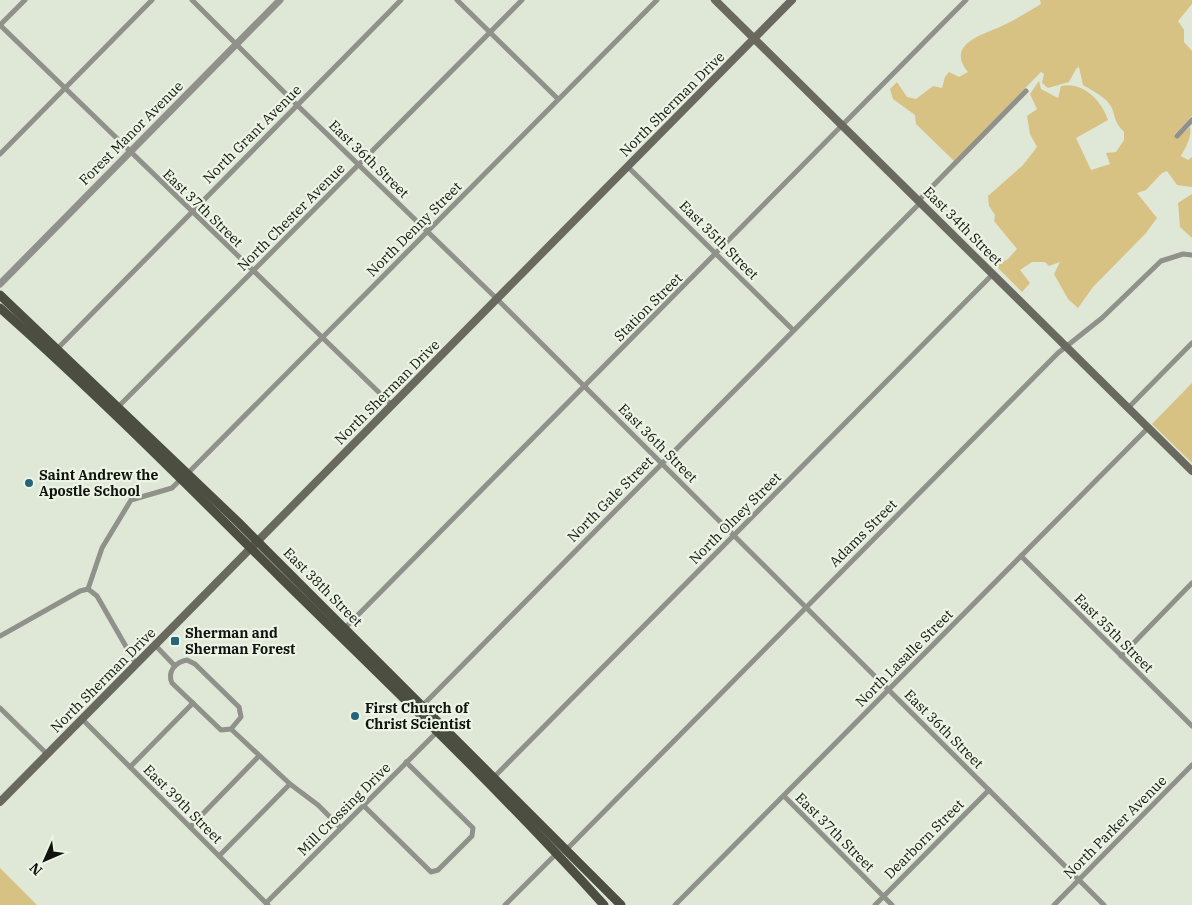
<svg xmlns="http://www.w3.org/2000/svg" width="1192" height="905" viewBox="0 0 1192 905" font-family="'IBM Plex Serif',serif">
	<style>
		.green { fill: #d8c283 }
		.lines { fill: none; stroke-linecap: round; stroke-linejoin: round }
		.minor { stroke: #90918a; stroke-width: 5 }
		.tertiary { stroke: #90918a; stroke-width: 7 }
		.secondary { stroke: #696960; stroke-width: 8 }
		.primary { stroke: #4d4e42; stroke-width: 9 }
		.poi-dot { fill: #25657a; stroke: #ecf4e5; stroke-width: 2 }
		.labels { text-anchor: middle; dominant-baseline: central; stroke-width: 4.5; stroke-linejoin: round; paint-order: stroke }
		.street-label { font-size: 14px; fill: #11130e; stroke: #ecf4e5 }
		.poi-label { font-size: 14px; font-weight: bold; fill: #11130e; stroke: #ecf4e5; text-anchor: start }
	</style>
	<rect width="100%" height="100%" fill="#dfe7d7"/>
	<g class="green">
		<path d="M1040,0H1192V4L1178,21L1184,30V42L1192,51V116L1174,135L1177,138L1190,127C1192,137 1186,147 1181,156L1188,160L1192,157V187L1177,185L1167,171L1162,173L1146,190L1137,193L1157,218L1146,233L1093,287L1078,308L1068,299L1054,274L1060,262L1049,266L1045,262H1032L1020,270L1030,283L1022,292L996,266L1008,259L1017,249L994,221L995,215L989,206L988,196L1023,165L1037,147L1030,134L1027,116L1037,109L1030,94L1039,81L1041,89L1058,98L1061,86C1083,81 1102,101 1108,120L1076,138L1091,170L1110,164L1106,153L1116,152L1124,140V132C1116,123 1116,122 1113,111C1110,99 1093,91 1083,85L1079,67L1076,69L1069,82L1048,88L1042,83L1044,74L1041,72L954,161L916,124L915,115L893,99L890,89L897,82L907,97L916,99L933,86L942,88L945,77L949,72L959,77L968,72C944,43 986,34 1004,25C1017,19 1029,11 1041,4Z"/>
		<path d="M1192,194V238L1180,227L1178,203Z"/>
		<path d="M1192,383V463L1152,424Z"/>
		<path d="M0,868L37,905H0Z"/>
	</g>
	<g class="lines">
		<g class="minor">
			<path d="M192,0L297,105L497,299L1104,905"/>
			<path d="M457,0L558,99"/>
			<path d="M0,25L392,405"/>
			<path d="M0,25L25,0"/>
			<path d="M1177,136L1192,120"/>
			<path d="M0,154L152,0"/>
			<path d="M628,167L793,330"/>
			<path d="M919,200L1026,91"/>
			<path d="M57,349L401,0"/>
			<path d="M118,407L522,0"/>
			<path d="M1128,408L1192,343"/>
			<path d="M187,474L657,0"/>
			<path d="M1021,556L1192,726"/>
			<path d="M88,589L102,548L131,500L172,488L181,479"/>
			<path d="M88,589L97,596L136,664"/>
			<path d="M345,628L966,0"/>
			<path d="M0,636L80,591L88,589"/>
			<path d="M155,645L175,666"/>
			<path d="M1121,656L1192,583"/>
			<path d="M187,660L195,664L239,707L241,717L231,729L221,730L172,683C167,672 175,662 187,660Z"/>
			<path d="M422,706L921,202"/>
			<path d="M0,708L47,754"/>
			<path d="M82,719L268,905"/>
			<path d="M231,729L290,784L318,805L341,828"/>
			<path d="M130,767L193,703"/>
			<path d="M493,778L993,274"/>
			<path d="M784,796L892,905"/>
			<path d="M363,805L431,872L438,870L472,836L473,828L406,762"/>
			<path d="M190,827L259,756"/>
			<path d="M565,851L1058,353L1102,318L1161,261L1183,254L1192,255"/>
			<path d="M219,856L290,784"/>
			<path d="M266,903L438,731"/>
			<path d="M505,905L556,854"/>
			<path d="M675,905L1148,428"/>
			<path d="M875,905L989,790"/>
			<path d="M1054,905L1192,765"/>
		</g>
		<path class="tertiary" d="M0,284L280,0"/>
		<g class="secondary">
			<path d="M715,0L1192,471"/>
			<path d="M0,802L792,0"/>
		</g>
		<g class="primary">
			<path d="M0,295L238,522L621,905"/>
			<path d="M0,308C97,394 188,486 280,577C390,685 501,791 604,905"/>
		</g>
	</g>
	<g class="poi-dot">
		<circle cx="29" cy="483" r="5"/>
		<rect x="170" y="636" width="10" height="10" rx="2.5"/>
		<circle cx="355" cy="716" r="5"/>
	</g>
	<g class="labels">
		<g class="street-label">
			<text transform="translate(672 104) rotate(-45)">North Sherman Drive</text>
			<text transform="translate(131 133) rotate(-45)">Forest Manor Avenue</text>
			<text transform="translate(252 134) rotate(-45)">North Grant Avenue</text>
			<text transform="translate(369 159) rotate(44)">East 36th Street</text>
			<text transform="translate(203 208) rotate(44)">East 37th Street</text>
			<text transform="translate(291 217) rotate(-45)">North Chester Avenue</text>
			<text transform="translate(963 226) rotate(45)">East 34th Street</text>
			<text transform="translate(414 229) rotate(-45)">North Denny Street</text>
			<text transform="translate(719 240) rotate(45)">East 35th Street</text>
			<text transform="translate(648 307) rotate(-45)">Station Street</text>
			<text transform="translate(387 392) rotate(-45)">North Sherman Drive</text>
			<text transform="translate(658 443) rotate(45)">East 36th Street</text>
			<text transform="translate(610 499) rotate(-45)">North Gale Street</text>
			<text transform="translate(735 518) rotate(-45)">North Olney Street</text>
			<text transform="translate(863 533) rotate(-45)">Adams Street</text>
			<text transform="translate(323 587) rotate(45)">East 38th Street</text>
			<text transform="translate(1114 633) rotate(45)">East 35th Street</text>
			<text transform="translate(904 658) rotate(-45)">North Lasalle Street</text>
			<text transform="translate(103 680) rotate(-45)">North Sherman Drive</text>
			<text transform="translate(944 729) rotate(45)">East 36th Street</text>
			<text transform="translate(183 804) rotate(45)">East 39th Street</text>
			<text transform="translate(344 809) rotate(-45)">Mill Crossing Drive</text>
			<text transform="translate(1115 827) rotate(-45)">North Parker Avenue</text>
			<text transform="translate(835 832) rotate(45)">East 37th Street</text>
			<text transform="translate(924 839) rotate(-45)">Dearborn Street</text>
		</g>
		<g class="poi-label">
			<text x="39" y="475">Saint Andrew the<tspan x="39" dy="16">Apostle School</tspan></text>
			<text x="185" y="633">Sherman and<tspan x="185" dy="16">Sherman Forest</tspan></text>
			<text x="365" y="708">First Church of<tspan x="365" dy="16">Christ Scientist</tspan></text>
		</g>
	</g>
	<g transform="translate(45 860) rotate(225)" stroke="#ecf4e5" stroke-width="4" paint-order="stroke">
	<path d="M0-4L9 19L0 12L-9 19Z" fill="#11130e"/>
	<text y="-8" font-size="14" font-weight="bold" text-anchor="middle" fill="#11130e">N</text>
	</g>
</svg>
